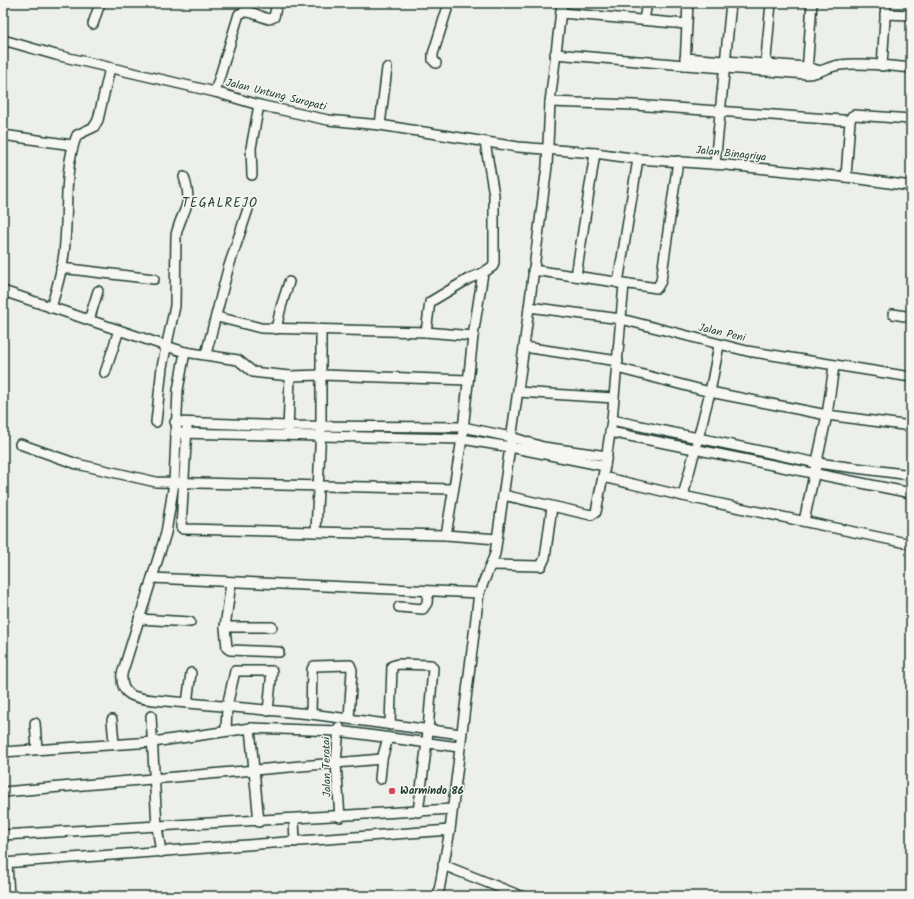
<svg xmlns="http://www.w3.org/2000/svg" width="914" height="899" viewBox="0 0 914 899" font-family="Kalam,sans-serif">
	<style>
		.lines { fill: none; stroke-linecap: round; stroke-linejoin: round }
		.minor-casing { stroke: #1f3d34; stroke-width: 12 }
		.minor { stroke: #f6f6f2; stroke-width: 9 }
		.poi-dot { fill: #d1495b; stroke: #f6f6f2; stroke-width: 1.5 }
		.labels { text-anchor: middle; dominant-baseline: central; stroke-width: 3; stroke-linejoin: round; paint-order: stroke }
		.street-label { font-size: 11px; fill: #1f3d34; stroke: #f6f6f2 }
		.poi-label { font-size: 11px; font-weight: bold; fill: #1f3d34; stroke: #f6f6f2; text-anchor: start }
		.quarter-label { font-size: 13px; letter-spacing: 1px; fill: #1f3d34; stroke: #f6f6f2 }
	</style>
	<rect width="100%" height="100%" fill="#edefea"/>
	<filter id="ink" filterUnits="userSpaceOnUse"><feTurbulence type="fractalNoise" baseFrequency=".025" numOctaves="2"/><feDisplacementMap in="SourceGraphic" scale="8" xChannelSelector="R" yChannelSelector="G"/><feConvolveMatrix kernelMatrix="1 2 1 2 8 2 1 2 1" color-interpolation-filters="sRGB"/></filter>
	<g filter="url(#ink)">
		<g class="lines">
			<g class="minor-casing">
				<g id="minor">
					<path d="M561,13L686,24"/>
					<path d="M885,14L911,15"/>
					<path d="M644,20L647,3"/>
					<path d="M93,24L100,3"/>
					<path d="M3,40L56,55L215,92L259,105L328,120L380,125L518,147L595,153L638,159L727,165L846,177L911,186"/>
					<path d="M555,54L685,65L688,3"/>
					<path d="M685,58L807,67L820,71"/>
					<path d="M436,63L433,60V54L449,3"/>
					<path d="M685,65L807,74C819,74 828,66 840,65C863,62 888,66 911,68"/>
					<path d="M882,66L886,3"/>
					<path d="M765,69L771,3"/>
					<path d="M807,72L812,3"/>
					<path d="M215,92L239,14C249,8 259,17 269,19L274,17L277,3"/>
					<path d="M550,102L634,105L842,120H850L852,116L854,115L911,119"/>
					<path d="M380,125L387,68"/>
					<path d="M3,135L72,145"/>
					<path d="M715,164L731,3"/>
					<path d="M252,175L251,148L259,105"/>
					<path d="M846,177L850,120"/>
					<path d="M61,268L154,279"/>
					<path d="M533,270L657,288L661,281L678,161"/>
					<path d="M576,276L595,153"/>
					<path d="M618,283L638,159"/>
					<path d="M3,291L169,347L185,352L238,360L253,372L261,373L290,376L322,375L468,380"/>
					<path d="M529,307L621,319L747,351L911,377"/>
					<path d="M51,308C57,287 64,264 65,242C68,208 64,166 77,135L94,127L98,120L110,68"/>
					<path d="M893,314L911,317"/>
					<path d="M217,317L261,328L426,332L473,336"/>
					<path d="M89,320L98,291"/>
					<path d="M276,329L281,307L289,282"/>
					<path d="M426,332L430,302L470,278L483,273"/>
					<path d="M524,347L618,361"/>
					<path d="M185,352L178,390L174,483L166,533L122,674C120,696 135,698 154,700L311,714L461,734"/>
					<path d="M206,354L228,269L248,209"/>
					<path d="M617,368L710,392L827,415L911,426"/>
					<path d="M105,373L119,330"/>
					<path d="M518,392L614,398"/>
					<path d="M612,420L817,463L911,475"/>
					<path d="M156,422L162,367L175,306L176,235C182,208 194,208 184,177"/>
					<path d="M175,422L288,426L463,427L511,437L543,447L607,456"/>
					<path d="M187,428L181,527L183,529L446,535L497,539"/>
					<path d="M288,431L290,376"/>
					<path d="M610,432L911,493"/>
					<path d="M175,433L462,439L510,447L605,466"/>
					<path d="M20,444L77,464L156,482L453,489"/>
					<path d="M603,477L683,496L911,544"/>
					<path d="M503,495L591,515L596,512L605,466L612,420L624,284"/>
					<path d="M683,496L710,392L719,345"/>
					<path d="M804,521L827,415L834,366"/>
					<path d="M316,532L321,426V330"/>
					<path d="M446,535L462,439L473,336L483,273L493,266L494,262V195L485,142"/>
					<path d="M491,565L541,566L545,558L552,507"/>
					<path d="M152,578L479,593"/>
					<path d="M231,583L225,627L227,648L230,650L279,652"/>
					<path d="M399,607L423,609L427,603L428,592"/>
					<path d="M139,619L190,622"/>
					<path d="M225,627H272"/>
					<path d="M187,703L191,673"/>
					<path d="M311,714L312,669L314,666L350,665L352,670L349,719"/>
					<path d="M151,716L157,827L161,852"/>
					<path d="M112,720L114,744"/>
					<path d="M35,723L37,749"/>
					<path d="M390,725L392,666L398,664L431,665L433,668L427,742L418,812"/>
					<path d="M339,727L336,763L340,817"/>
					<path d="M250,728L338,731L459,747"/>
					<path d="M226,731L227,706L235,671H272L268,711"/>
					<path d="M3,752L153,742L250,728L259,822"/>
					<path d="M380,779L382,759L388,738"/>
					<path d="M3,792L382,759"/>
					<path d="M294,820L295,842"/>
					<path d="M3,835L452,809"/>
					<path d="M3,863L450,830"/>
					<path d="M7,863L9,896"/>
					<path d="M443,865L521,896"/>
					<path d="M438,896L450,830L479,593L495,554L524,347L547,166L550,102L562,3"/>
				</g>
			</g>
			<use href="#minor" class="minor"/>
		</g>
	</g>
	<circle class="poi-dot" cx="392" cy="791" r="4"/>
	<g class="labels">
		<g class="street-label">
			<text transform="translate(276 95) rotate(14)">Jalan Untung Suropati</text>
			<text transform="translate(731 154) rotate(6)">Jalan Binagriya</text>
			<text transform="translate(722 333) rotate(13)">Jalan Peni</text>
			<text transform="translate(327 767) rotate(-91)">Jalan Teratai</text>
		</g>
		<g class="poi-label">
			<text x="400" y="791">Warmindo 86</text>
		</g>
		<g class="quarter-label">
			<text x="220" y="203">TEGALREJO</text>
		</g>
	</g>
	<rect width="914" height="899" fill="none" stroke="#f6f6f2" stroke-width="16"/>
	<rect x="8" y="8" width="898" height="883" fill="none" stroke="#1f3d34" stroke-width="1.5" filter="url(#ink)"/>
</svg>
